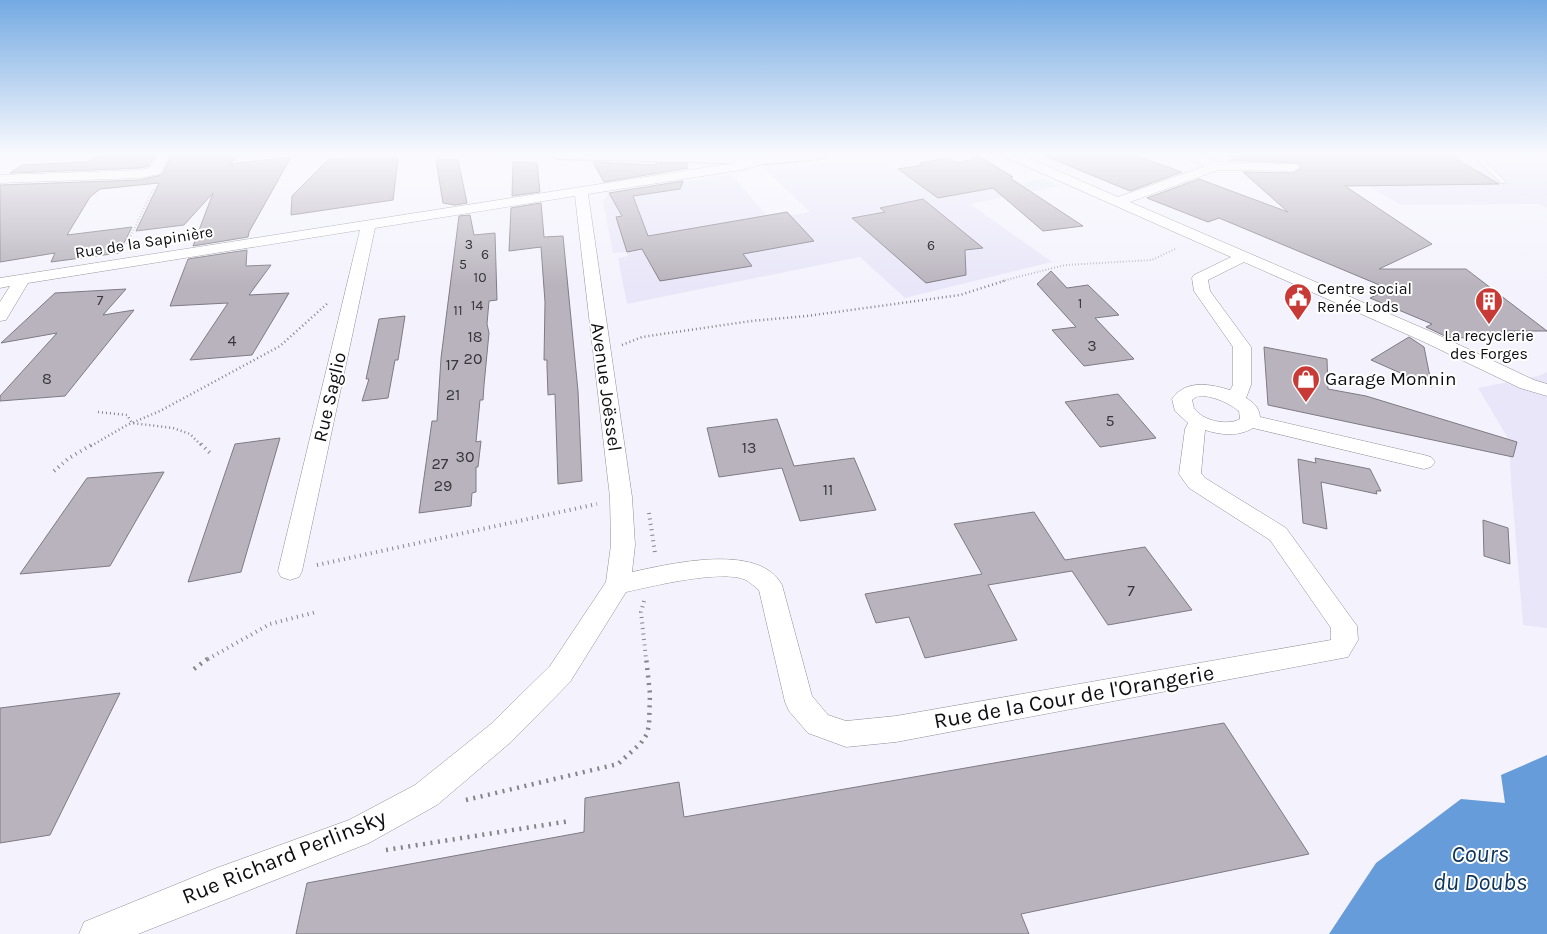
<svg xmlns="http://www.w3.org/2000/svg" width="1547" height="934" viewBox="0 0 1547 934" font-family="Karla,sans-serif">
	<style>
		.built { fill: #e8e6f8 }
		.water { fill: #669cda }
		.building { fill: #b8b3bc; stroke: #7f7a83 }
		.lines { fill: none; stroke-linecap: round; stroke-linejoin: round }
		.service-casing { stroke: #908f98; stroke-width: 1 }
		.minor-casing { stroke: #908f98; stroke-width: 1 }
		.tertiary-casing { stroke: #908f98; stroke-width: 2 }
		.path-far3 { stroke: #85848b; stroke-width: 2; stroke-dasharray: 0.5 2.5; stroke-linecap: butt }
		.path-far2 { stroke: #85848b; stroke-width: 2.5; stroke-dasharray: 1 3; stroke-linecap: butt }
		.path-far1 { stroke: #85848b; stroke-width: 4; stroke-dasharray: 1 4.5; stroke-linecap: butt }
		.path { stroke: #85848b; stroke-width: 4.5; stroke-dasharray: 2 5.5; stroke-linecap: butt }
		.service { fill: #fff; fill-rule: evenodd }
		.minor { fill: #fff; fill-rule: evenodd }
		.tertiary { fill: #fff; fill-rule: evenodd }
		.labels { text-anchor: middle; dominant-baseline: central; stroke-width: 4; stroke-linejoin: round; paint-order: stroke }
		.far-number-label { font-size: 14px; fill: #38363c }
		.far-street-label { font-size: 16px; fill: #0e0d11; stroke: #fff }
		.far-poi-label { font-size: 16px; fill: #0e0d11; stroke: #fff; text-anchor: start }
		.number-label { font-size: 16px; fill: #38363c }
		.poi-label { font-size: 19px; fill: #0e0d11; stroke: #fff; text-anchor: start }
		.street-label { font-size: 19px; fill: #0e0d11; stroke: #fff }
		.near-street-label { font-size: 22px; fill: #0e0d11; stroke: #fff }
		.near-water-label { font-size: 24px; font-style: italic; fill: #0d335b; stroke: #fff }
	</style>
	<rect width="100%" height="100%" fill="#f4f3fd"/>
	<g class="built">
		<path d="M874,154H877L906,175L972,192L1044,179L1060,186L970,204L1052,262L905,298L860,257L627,304L618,258L628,256L627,252L613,253L603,201L608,195L731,174L767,216L778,218L810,212L765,169Z"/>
		<path d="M1286,154H1547V208L1539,204L1401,205L1356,179L1318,178Z"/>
		<path d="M1547,372V628L1523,625L1511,482L1509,440L1478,388L1538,376Z"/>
	</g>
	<path class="water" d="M1547,755V934H1329L1376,863L1461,799L1505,803L1501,775Z"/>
	<g class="building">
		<path d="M103,154H156L149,166L140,168L10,173L22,165L87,162Z"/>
		<path d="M172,154H241L229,164L291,157L249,232L248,237L193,246L213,193L184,225L136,231L159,183L100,189L90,197L67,235L132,227L119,253L51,262L55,253L0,262V185L140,180L162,175Z"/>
		<path d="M975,154L1013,177L1010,178L1083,226L1043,231L993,188L938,198L898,169L923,165L920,163L949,158L957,163L970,160Z"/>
		<path d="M1131,154L1182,172L1130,191L1043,155Z"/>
		<path d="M1229,154H1448L1499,184L1345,186L1432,244L1379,269H1466L1547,331H1501L1509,337L1449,338L1426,327L1432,324L1370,298L1389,289L1219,218L1208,222L1147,198L1199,179L1288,212L1243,172L1293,173L1301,168L1299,163L1230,160H1236Z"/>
		<path d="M398,158L393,200L291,215L292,196L329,159Z"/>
		<path d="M436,160H458L467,203L455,205L443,203Z"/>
		<path d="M513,162L537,163L540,192L512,196Z"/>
		<path d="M593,162L656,165V163L688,164L686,168H688L604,182Z"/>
		<path d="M683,181L680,189L633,196L648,236L787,212L814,241L743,254L752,266L660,281L642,249L627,252L616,217L622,216L609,193Z"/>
		<path d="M923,199L983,248L965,250L966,275L926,283L852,218L885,212L880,208Z"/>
		<path d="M541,203L544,237L563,236L578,391L582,481L558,484L555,394L548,395L547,367V360H544L545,302L541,247L509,251L511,208Z"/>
		<path d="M470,215L474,235L495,233L497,300L489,301L487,324L489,333L484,385L483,400H480L476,442L481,441L478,467H476V492L472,493L471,506L419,513L432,421H437L441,358L459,216Z"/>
		<path d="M247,250L246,266L271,265L249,295L289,293L252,355L190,360L228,303L170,306L188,259Z"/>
		<path d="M1051,271L1067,288L1088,285L1119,315L1095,318L1134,359L1084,366L1052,330L1076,327L1037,284Z"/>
		<path d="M126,289L103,315L134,310L65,396L0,401V396L57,333L1,343L55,293Z"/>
		<path d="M405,316L398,360H395L388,398L362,401L369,379H366L379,319Z"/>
		<path d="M1409,337L1424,347L1432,387L1371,360Z"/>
		<path d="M1264,347L1327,359L1328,389L1366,396L1517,442L1513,457L1268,405Z"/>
		<path d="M1118,394L1156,438L1100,447L1065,402Z"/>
		<path d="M777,419L794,466L854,458L876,510L800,521L782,468L719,477L707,428Z"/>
		<path d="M280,438L241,572L188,582L235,444Z"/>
		<path d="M1315,458L1370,469L1381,491H1376L1377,494L1321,482L1327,529L1303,523L1298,459L1316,463Z"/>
		<path d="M164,472L110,566L20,574L87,478Z"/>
		<path d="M1034,512L1065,560L1145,547L1192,610L1108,625L1072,571L988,585L1017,640L925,658L909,617L876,623L865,594L982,574L954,524Z"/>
		<path d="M1483,520L1508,528L1510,564L1484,556Z"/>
		<path d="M120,693L50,835L0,843V708Z"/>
		<path d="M1224,723L1309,854L1021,914L1029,934H296L307,883L584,832L585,798L679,782L684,817Z"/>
	</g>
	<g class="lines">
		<g class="service-casing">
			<path id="service" d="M1472,154H1478L1505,181V183H1501Z"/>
		</g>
		<g class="minor-casing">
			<g id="minor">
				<path d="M158,154H170L160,174L140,178L0,183V175L140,170L150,168Z"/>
				<path d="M1003,154H1020L1118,197L1205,166L1182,157L1180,154H1197L1219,162L1297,164L1299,167L1297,170L1293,171L1218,170L1130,202L1434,333L1534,380L1547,384V396L1520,388L1422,341L1244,262L1208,280L1210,291L1251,347V385L1246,398C1254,403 1259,407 1260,417L1424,455L1431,457L1435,462L1431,467L1424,469L1253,428C1238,437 1221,435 1205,430L1201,473L1205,478L1286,528L1357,626L1358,640L1348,657L896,742L846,747L808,733L789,711L785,702L759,590C755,587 751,583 746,580C723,569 653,586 626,592L570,682L511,742L437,805L369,843L138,934H79L84,922L214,869L349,820L415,785L491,724L550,666L606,582L611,545L610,497L575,196L375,228L302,571L299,577L290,580L281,577L278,571L360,230L28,283L6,320L0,321V302L10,286L0,288V278L741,162L768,155L772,156L774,159L772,162L741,170L588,194L632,497L635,545L632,572C670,564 759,542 782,585L812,696L828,715L846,721L896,716L1331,640V628L1270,540L1189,488L1179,474L1185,429L1188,423L1175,411L1172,399C1186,379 1210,384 1230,390L1233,385V347L1194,291L1192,278L1194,275L1231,257L1005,157ZM1204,396C1218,398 1228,403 1239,411L1240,419C1228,426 1202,421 1194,408C1193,406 1193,403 1192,400L1196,397Z"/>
			</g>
		</g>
		<g class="tertiary-casing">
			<path id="tertiary" d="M552,154H828L826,157L821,159L768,164L559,159L554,157Z"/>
		</g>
		<g class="path-far3">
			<path d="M127,244L153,189"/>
			<path d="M1002,281L1065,265L1152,260L1177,248"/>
		</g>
		<g class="path-far2">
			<path d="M622,345L642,337L751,321L807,316L960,295L1007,280"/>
			<path d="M98,412L127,415L132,423L173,428L190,434L202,446"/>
			<path d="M91,446L127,425L160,411L280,346L329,302"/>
		</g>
		<g class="path-far1">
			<path d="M201,444L211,454"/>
			<path d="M54,471L69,458L93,444"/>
			<path d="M649,513L655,553"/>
			<path d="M317,565L597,504"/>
			<path d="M644,601L641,612L646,659"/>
			<path d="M208,659L270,624L316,612"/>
		</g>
		<g class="path">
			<path d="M194,669L210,657"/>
			<path d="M466,800L618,764L641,743L647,734L649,725L650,694L646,657"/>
			<path d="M386,850L570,821"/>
		</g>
		<use href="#service" class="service"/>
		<use href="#minor" class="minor"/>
		<use href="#tertiary" class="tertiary"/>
	</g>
	<linearGradient id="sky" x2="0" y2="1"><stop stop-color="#74aae2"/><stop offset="0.54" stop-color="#fafafe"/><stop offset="1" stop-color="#fafafe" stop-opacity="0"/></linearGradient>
	<rect width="1547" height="285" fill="url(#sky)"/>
	<defs>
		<g id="civic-pin" transform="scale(1.4375)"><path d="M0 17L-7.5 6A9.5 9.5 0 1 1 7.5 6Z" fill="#c83a36" stroke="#fff"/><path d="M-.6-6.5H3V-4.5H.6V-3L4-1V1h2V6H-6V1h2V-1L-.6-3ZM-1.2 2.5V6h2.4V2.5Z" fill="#fff"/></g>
		<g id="building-pin" transform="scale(1.4375)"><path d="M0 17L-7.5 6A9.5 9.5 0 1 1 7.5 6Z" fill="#c83a36" stroke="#fff"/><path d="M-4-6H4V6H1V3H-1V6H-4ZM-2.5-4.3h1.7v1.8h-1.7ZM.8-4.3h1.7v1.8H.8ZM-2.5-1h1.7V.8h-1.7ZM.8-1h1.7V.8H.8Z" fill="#fff"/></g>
		<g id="shop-pin" transform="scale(1.4375)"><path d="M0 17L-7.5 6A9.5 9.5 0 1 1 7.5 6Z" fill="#c83a36" stroke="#fff"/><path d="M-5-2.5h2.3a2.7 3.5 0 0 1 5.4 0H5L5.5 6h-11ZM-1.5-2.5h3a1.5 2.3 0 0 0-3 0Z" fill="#fff"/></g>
	</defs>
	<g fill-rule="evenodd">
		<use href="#civic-pin" x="1298" y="297"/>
		<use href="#building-pin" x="1489" y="301"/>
		<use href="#shop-pin" x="1306" y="379"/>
	</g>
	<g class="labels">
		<g class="far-number-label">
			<text x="469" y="244">3</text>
			<text x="931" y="245">6</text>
			<text x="485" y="254">6</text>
			<text x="463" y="264">5</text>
			<text x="480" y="277">10</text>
			<text x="100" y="300">7</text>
			<text x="1080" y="303">1</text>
			<text x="477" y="305">14</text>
			<text x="458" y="310">11</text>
		</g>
		<g class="far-street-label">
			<text transform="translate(144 242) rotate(-9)">Rue de la Sapinière</text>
		</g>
		<g class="far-poi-label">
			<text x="1317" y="288">Centre social<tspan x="1317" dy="18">Renée Lods</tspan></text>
			<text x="1489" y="335" text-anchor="middle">La recyclerie<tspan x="1489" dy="18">des Forges</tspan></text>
		</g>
		<g class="number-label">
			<text x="475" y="336">18</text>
			<text x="232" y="340">4</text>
			<text x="1092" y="345">3</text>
			<text x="473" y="358">20</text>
			<text x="452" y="364">17</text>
			<text x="47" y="378">8</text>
			<text x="453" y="394">21</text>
			<text x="1110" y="420">5</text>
			<text x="749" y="447">13</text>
			<text x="465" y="456">30</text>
			<text x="440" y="463">27</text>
			<text x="443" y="485">29</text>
			<text x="828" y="489">11</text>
			<text x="1131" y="590">7</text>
		</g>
		<g class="poi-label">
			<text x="1325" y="379">Garage Monnin</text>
		</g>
		<g class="street-label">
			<text transform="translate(606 387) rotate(82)">Avenue Joëssel</text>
			<text transform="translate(330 397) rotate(-77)">Rue Saglio</text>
		</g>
		<g class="near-street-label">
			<text transform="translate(1074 697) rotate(-10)">Rue de la Cour de l'Orangerie</text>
			<text transform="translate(284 857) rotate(-22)">Rue Richard Perlinsky</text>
		</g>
		<g class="near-water-label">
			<text x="1480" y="854">Cours<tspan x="1480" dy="28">du Doubs</tspan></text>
		</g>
	</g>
</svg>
